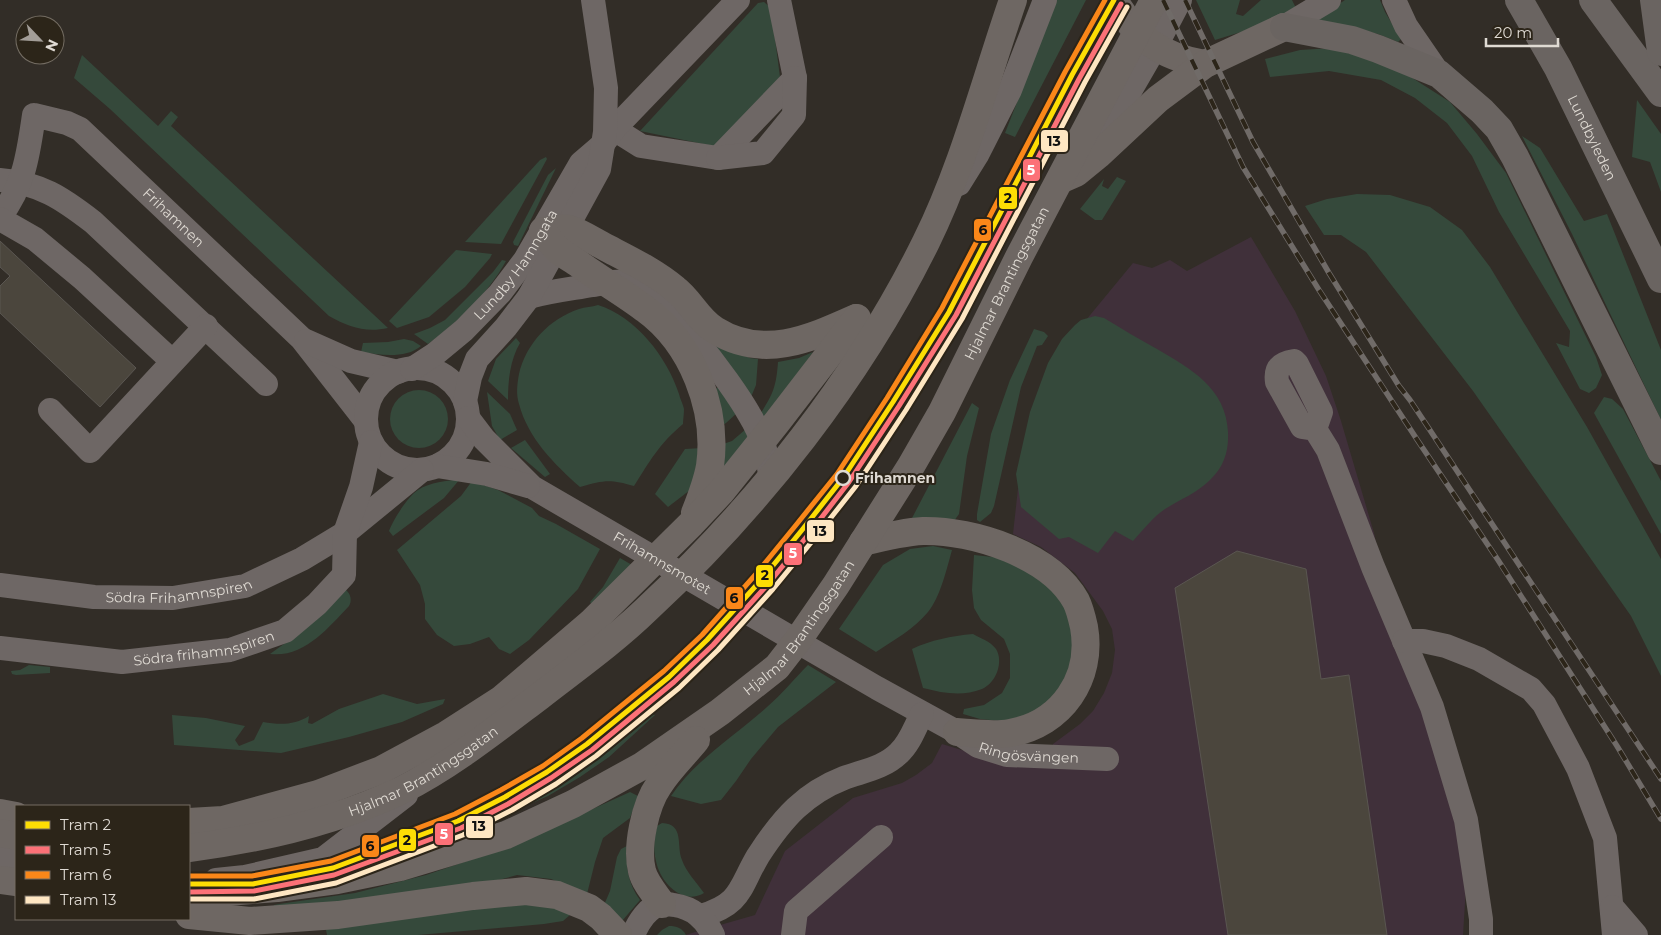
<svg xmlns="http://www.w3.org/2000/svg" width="1661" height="935" viewBox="0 0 1661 935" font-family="Montserrat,sans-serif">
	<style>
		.industrial { fill: #40303a }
		.green { fill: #35493b }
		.building { fill: #4b463d; stroke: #5a5651 }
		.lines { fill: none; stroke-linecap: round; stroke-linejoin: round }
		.minor { stroke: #6e6765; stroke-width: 24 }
		.major { stroke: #6e6763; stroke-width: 28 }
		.highway { stroke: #6a6461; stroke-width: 28 }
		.rail-casing { stroke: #706b68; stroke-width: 5.5 }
		.rail { stroke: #2c2519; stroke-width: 4; stroke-dasharray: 11; stroke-linecap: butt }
		.tram-1-casing { stroke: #2c2519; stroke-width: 9 }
		.tram-2-casing { stroke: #2c2519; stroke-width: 9 }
		.tram-3-casing { stroke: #2c2519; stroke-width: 9 }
		.tram-4-casing { stroke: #2c2519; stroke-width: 9 }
		.tram-1 { stroke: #fddd04; stroke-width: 5 }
		.tram-2 { stroke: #fc7177; stroke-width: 5 }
		.tram-3 { stroke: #fa8719; stroke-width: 5 }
		.tram-4 { stroke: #fee6c2; stroke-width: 5 }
		.stop-dot { fill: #2c2519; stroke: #dfdad3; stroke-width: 2.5 }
		.labels { text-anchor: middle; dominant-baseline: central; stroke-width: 4; stroke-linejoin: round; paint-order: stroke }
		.street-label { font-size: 14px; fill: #dfdad3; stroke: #2c2519 }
		.stop-label { font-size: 14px; font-weight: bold; fill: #dfdad3; stroke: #2c2519; text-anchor: start }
		.line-badge { stroke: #2c2519; stroke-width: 2 }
		.badge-label { font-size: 14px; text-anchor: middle; font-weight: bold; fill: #fff }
		.pale-badge-label { font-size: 14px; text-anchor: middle; font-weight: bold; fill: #111 }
	</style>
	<rect width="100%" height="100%" fill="#322d27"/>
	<path class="industrial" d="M1251,237L1295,311L1326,376L1341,421L1374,533L1394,627L1468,854L1463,935H685L755,915L785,851L853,798L902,783L916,775L932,763L942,744L998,761L1048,768L1053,744L1080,724L1093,711L1104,693L1112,673L1115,650L1112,629L1103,611L1075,573L1041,547L1013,534L1021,461L1086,320L1133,263L1152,268L1170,260L1187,271Z"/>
	<g class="green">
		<path d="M1057,0H1086L1015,137L1005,133Z"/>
		<path d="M1196,0H1240L1236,14L1243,16L1261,0H1292L1297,10L1277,21L1215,40Z"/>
		<path d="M1345,0H1380L1385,12L1401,39L1398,42L1378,34L1316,19Z"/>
		<path d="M764,2L771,8L780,77L718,147L640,131L758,3Z"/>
		<path d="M1332,48L1370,58L1403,72L1450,102L1477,134L1506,173L1596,357L1602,375L1596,388L1589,393L1580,389L1556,343L1569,347L1570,331L1499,212L1472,156L1447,123L1415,98L1381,80L1329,71L1270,77L1265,59L1300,50Z"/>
		<path d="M82,55L158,126L171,111L178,117L171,126L388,328C365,333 349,327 329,316L110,109L74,78Z"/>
		<path d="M1637,100L1661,134V192L1650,162L1632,157Z"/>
		<path d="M1522,136L1540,148L1584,221L1607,214L1661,350V420L1572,234Z"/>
		<path d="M546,157L547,159L501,244L465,242L540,160Z"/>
		<path d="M556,168L518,246L514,245L513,242L548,175Z"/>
		<path d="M1117,177L1126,181L1102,220H1095L1080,209L1104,179L1102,186L1108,189Z"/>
		<path d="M1357,194L1390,195L1430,207L1462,230L1490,267L1587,427L1661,559V676L1631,616L1473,391L1366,252L1341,235H1324L1305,206L1327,199Z"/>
		<path d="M456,250L492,254L490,258L465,287L429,317L397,328L389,321Z"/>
		<path d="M502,260L506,261C487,295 459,321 428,344L414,334L430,328L445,320L493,272Z"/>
		<path d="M598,305C636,317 667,357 679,394C680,399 683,404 684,409C684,414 683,420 683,424C659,444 650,461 634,486C610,479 604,480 580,487C554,464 528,438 519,404C516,394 517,385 519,374C526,344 549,319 579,309C585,307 592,307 598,305Z"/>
		<path d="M1095,316L1104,318C1122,329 1139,339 1157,349C1191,369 1226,388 1228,432C1229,451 1224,467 1210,480C1197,493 1181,499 1165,509C1153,517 1143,530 1133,541L1115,531L1098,553L1069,537L1059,539L1021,507L1016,474L1030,412L1048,363L1062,339L1075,325L1081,320Z"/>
		<path d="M1034,329L1044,332L1048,336L1042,345L1037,346L1021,387L994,506L991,513L980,522L977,520V514L991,434L1010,380Z"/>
		<path d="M516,338L520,343C510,360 508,381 508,400L488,381L496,359Z"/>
		<path d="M404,339L413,341L421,346C406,359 380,355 361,352L363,343L388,342Z"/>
		<path d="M717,344L750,358L758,359L756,385L751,397L714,346Z"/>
		<path d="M813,352L763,422L759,416C773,394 776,388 778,362L799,358Z"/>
		<path d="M719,387L737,413L726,423L721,426L715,389Z"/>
		<circle cx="419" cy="419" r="29"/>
		<path d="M487,392L510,414L517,430L500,440L492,426Z"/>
		<path d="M1604,397L1612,399L1623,409L1661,481V534L1594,413Z"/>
		<path d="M972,403L979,408L967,456L959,514L954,521L911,520Z"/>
		<path d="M746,429L749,438L716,483L717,446L732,441Z"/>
		<path d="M525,440L550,474L545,477L511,448Z"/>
		<path d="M702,448L694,487L668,507L655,494L685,449Z"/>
		<path d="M460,479L444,498L393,536L389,531C393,520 408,496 418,490C430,482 447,481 460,479Z"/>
		<path d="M472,481L498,490L532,508L539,516L556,524L600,549L578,589L529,640L510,654L499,649L489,637L470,644L454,646L437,635L425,619V604L420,585L397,550L461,496Z"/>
		<path d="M933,546L952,550C947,568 940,598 928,612C914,629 894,640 876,652L839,629L883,565L910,549Z"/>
		<path d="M974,555L1002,558L1015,563L1060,595L1075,628L1069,678L1045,707L1018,719L1001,721L980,719L963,714L964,709L984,705L1002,693L1010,678V654L1004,639L981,620L974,608L972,590Z"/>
		<path d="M620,558L632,565L594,606L590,602L603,587Z"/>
		<path d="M346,590C351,594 352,601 349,606C328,628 304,658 270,654L299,633Z"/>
		<path d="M973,634C980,638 990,641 996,649C1004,662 996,683 982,689C962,697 943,693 923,688L912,649C931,640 951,636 973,634Z"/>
		<path d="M29,665L50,667V673L16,675L12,674L11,671L20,670Z"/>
		<path d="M808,665L836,682L778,727L751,759L736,781L721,800L701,804L671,796C696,759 735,736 767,707C782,694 794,679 808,665Z"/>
		<path d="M383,694L417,704L445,699L443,704L402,722L349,737L281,753L174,745L172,715L206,718L245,726L235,740L239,746L254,740L263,722C280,725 295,725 309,716L308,723L312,724L339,709Z"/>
		<path d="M639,711L655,715L609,757L580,777L548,796L494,820L490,813L541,783L587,752Z"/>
		<path d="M630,792L638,796L630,818L603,838L595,862L587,894L551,879L517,875L461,890L273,908L274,905L279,904L355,893L426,875L511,846Z"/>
		<path d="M662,823C685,824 676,846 682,860C686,872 697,883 704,893C682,906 660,882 656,861C653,849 654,838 657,826Z"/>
		<path d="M627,846C626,868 628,883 640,900L622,921L604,905L610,891L617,857L621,849Z"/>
		<path d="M531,902L567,911L570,915L563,921L544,924L418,935H327L325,925Z"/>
		<path d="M669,926C677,926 682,928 686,935H657L662,930Z"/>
	</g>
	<g class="building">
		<path d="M0,241L136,368L100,407L0,313V286L10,276L0,267Z"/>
		<path d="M1237,551L1306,569L1321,679L1349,675L1387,935H1228L1175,588Z"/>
	</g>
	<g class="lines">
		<g class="minor">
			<path d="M1394,0L1406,26L1439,74"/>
			<path d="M1284,27L1329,0"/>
			<path d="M614,129L641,146L718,158L795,78L779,0"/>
			<path d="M1092,148L1111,124L1156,46L1180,0"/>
			<path d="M718,158L763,153L794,115L795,78"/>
			<path d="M0,180C40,183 62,198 93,222L266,384"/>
			<path d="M959,184L977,155L1010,90L1045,0"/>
			<path id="s1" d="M0,217C25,183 28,155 34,115L67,123L80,129L302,339L366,421"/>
			<path d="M0,219L35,239L82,278L172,361"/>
			<path d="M529,297C551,291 570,289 593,285C603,284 616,280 627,282C662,288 731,382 749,414C761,434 769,455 770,478"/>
			<path d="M306,341L351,361L398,372"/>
			<circle cx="417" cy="419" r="51"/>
			<path id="s2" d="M412,369L435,354L464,330L500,293L525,260L581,163L602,145L614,129L738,0"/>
			<path d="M465,401L470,377L477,359L506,327L529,297L599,169L605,132L606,88L593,0"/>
			<path d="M50,410L90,451L206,326"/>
			<path id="s3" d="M468,418L484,439L532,487L877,688L957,732L978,746L1007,755L1107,759"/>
			<path d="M1315,429L1302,427L1277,382C1275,368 1281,363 1294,361L1297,364L1321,412L1315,429L1328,450L1373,567L1432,707L1466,820L1481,919V935"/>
			<path d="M437,466L487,474L528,486"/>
			<path id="s4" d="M0,585L94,597L173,598L245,586L302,559L345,533L422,470"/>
			<path d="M1404,641H1423L1446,646L1479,659L1531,689L1544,704L1578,768L1605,838L1614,935"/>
			<path id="s5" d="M0,648L122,662L230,650L285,631L317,604L344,575L345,533L361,487L371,442"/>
			<path d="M0,857L16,860"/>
			<path d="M216,880L245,877L323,859L406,795"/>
			<path d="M1612,907L1636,935"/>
			<path d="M701,916C742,904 739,888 758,856C769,839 781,822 796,808C810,795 826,785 844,778C863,771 884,768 899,753C910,743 915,727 922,714"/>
			<path d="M633,935C638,923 648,906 662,904C665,903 671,905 674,905C693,908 705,918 713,935"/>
			<path d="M793,935L796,911L881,837"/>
		</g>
		<g class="major">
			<path d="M1114,0C1136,38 1161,57 1205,64"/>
			<path d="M1060,180L1076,173L1098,155L1158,99L1205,64L1284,27"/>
			<path d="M543,231C551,230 562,227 569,229C582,233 595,242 607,248C630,260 655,272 675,289C690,300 698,320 715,330C763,360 809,339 856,318"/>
			<path d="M543,231C547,237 552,244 557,249C564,255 572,259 579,264C601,280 624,293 645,309C692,343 718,409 710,466C707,483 701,498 695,513"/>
			<path d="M863,542C883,537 903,532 923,531C973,530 1051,555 1076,601C1080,609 1082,618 1084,627C1093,678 1062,724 1010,733C993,736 974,733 957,732"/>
			<path d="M0,813L16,816"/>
			<path d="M189,822L223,820L318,794L381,770L446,735L502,699L591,623L691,524L721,492L777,422L857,318"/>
			<path d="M0,833L16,836"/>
			<path id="s6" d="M189,848C260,839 334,822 400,791C450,766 495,730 540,696C576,668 614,641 647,609C758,506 859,378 926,242C964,165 985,81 1013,0"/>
			<path d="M0,880L16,882"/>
			<path id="s7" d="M189,895L277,888L337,880L400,867L506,835L573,804L642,766L720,712L777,667L798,640L836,585L911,466L942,412L1019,257L1154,0"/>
			<path d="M662,904C655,894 645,883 642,871C636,847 645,805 659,785C669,769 684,755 696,740"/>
			<path d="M189,915L250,921L338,915L473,896L526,891L557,895L589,908L601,917L618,935"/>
		</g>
		<g class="highway">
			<path id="s8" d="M1519,0L1558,68L1661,279"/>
			<path d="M1593,0L1661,93"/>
			<path d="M1654,0L1661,52"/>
			<path d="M1284,27L1352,40L1378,49L1439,74L1482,111L1499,129L1515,157L1661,451"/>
		</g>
		<g class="rail-casing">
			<g id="rail">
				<path d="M1163,0L1243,167L1319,290L1418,441L1498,560L1617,746L1661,819"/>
				<path d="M1185,0L1253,142L1329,273L1399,386L1410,400L1661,779"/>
			</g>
		</g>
		<use href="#rail" class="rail"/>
		<g class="tram-1-casing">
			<path id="tram-1" d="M189,884H253L333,868L458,821L505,797L547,772L587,744L669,677L707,640L762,579L802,530L843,478L893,402L949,312L1072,75L1114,0"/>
		</g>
		<g class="tram-2-casing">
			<path id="tram-2" d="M189,892L254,891L334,875L461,828L508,804L551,778L592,750L674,682L713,645L768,584L808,535L849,482L899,406L956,315L1079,79L1121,4"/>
		</g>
		<g class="tram-3-casing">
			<path id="tram-3" d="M189,876H252L331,861L455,814L501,790L543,766L582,738L664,671L702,635L756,574L796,525L837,474L887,398L942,308L1065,72L1105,0"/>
		</g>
		<g class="tram-4-casing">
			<path id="tram-4" d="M189,899H254L336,883L463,835L512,810L556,784L596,756L679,688L718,650L773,589L814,539L856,486L906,410L962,319L1085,82L1127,7"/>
		</g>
		<use href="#tram-1" class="tram-1"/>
		<use href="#tram-2" class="tram-2"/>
		<use href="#tram-3" class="tram-3"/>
		<use href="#tram-4" class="tram-4"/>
	</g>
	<circle class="stop-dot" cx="843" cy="478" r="7"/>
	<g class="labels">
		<g class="street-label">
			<text stroke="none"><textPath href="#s8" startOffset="156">Lundbyleden</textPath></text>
			<text stroke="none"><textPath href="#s1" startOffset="286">Frihamnen</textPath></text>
			<text stroke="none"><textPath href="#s2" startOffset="149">Lundby Hamngata</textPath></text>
			<text stroke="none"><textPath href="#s7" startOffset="1092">Hjalmar Brantingsgatan</textPath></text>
			<text stroke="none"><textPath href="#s3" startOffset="245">Frihamnsmotet</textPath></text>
			<text stroke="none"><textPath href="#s4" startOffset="180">Södra Frihamnspiren</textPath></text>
			<text stroke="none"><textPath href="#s7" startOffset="688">Hjalmar Brantingsgatan</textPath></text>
			<text stroke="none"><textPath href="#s5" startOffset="206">Södra frihamnspiren</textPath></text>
			<text stroke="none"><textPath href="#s3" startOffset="662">Ringösvängen</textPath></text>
			<text stroke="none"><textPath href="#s6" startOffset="249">Hjalmar Brantingsgatan</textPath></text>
		</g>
		<g class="stop-label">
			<text x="855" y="478">Frihamnen</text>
		</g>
	</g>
	<g class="line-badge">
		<rect x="1040" y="129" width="29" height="24" rx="5" fill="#fee6c2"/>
		<rect x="1022" y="158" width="19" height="24" rx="5" fill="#fc7177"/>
		<rect x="998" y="186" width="20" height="24" rx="5" fill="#fddd04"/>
		<rect x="973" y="218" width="19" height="24" rx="5" fill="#fa8719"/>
		<rect x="806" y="519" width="29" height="24" rx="5" fill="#fee6c2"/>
		<rect x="783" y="542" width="20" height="24" rx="5" fill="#fc7177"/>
		<rect x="755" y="564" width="19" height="24" rx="5" fill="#fddd04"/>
		<rect x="725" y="586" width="19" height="24" rx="5" fill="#fa8719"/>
		<rect x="465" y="815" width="29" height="24" rx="5" fill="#fee6c2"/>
		<rect x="434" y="822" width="20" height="24" rx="5" fill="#fc7177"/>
		<rect x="398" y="828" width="19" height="24" rx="5" fill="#fddd04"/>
		<rect x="361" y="834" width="19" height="24" rx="5" fill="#fa8719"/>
	</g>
	<g class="badge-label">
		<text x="1031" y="175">5</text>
		<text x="793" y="558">5</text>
		<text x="444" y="839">5</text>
	</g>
	<g class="pale-badge-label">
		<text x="1054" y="146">13</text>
		<text x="1008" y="203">2</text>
		<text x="983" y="235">6</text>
		<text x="820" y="536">13</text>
		<text x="765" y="580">2</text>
		<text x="734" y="603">6</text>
		<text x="479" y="831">13</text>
		<text x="407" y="845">2</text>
		<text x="370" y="851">6</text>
	</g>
	<rect x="15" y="805" width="175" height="115" fill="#2c2519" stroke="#746d63"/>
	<rect x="25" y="821" width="25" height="8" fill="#fddd04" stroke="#746d63"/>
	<text x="60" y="830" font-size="15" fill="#dfdad3">Tram 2</text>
	<rect x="25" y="846" width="25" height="8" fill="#fc7177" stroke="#746d63"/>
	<text x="60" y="855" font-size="15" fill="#dfdad3">Tram 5</text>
	<rect x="25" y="871" width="25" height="8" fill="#fa8719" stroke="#746d63"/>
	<text x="60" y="880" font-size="15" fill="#dfdad3">Tram 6</text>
	<rect x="25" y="896" width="25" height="8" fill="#fee6c2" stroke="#746d63"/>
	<text x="60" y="905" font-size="15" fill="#dfdad3">Tram 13</text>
	<g transform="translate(40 40) rotate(115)"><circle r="24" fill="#2c2519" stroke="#746d63"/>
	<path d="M0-4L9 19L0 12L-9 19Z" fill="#a29d97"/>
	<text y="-8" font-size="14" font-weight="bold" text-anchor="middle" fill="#dfdad3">N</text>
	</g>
	<path d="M1486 38v8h72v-8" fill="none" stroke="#dfdad3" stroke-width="2.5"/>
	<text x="1494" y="38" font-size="15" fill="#dfdad3" stroke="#2c2519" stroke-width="4" paint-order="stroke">20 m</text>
</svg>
